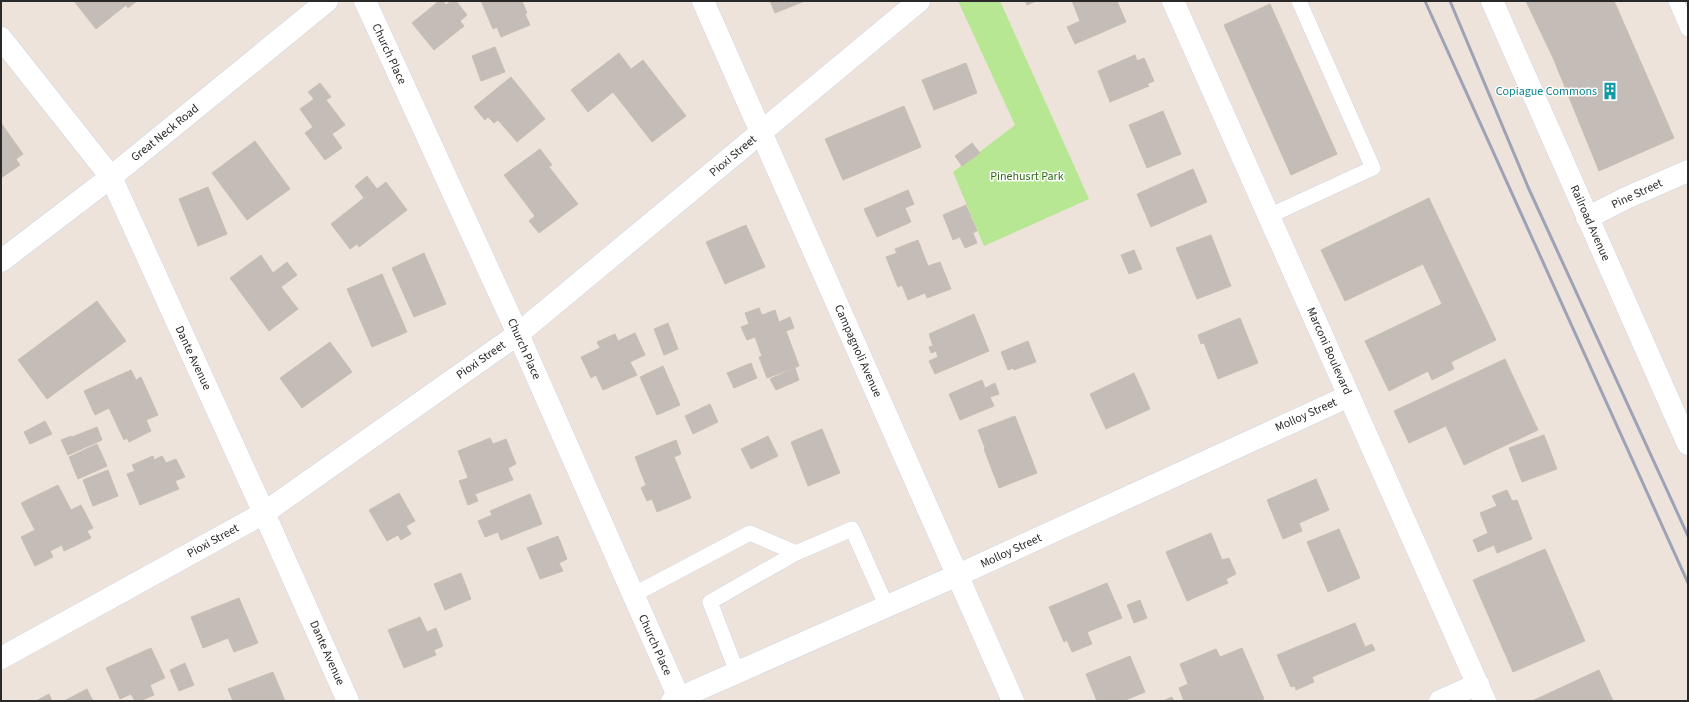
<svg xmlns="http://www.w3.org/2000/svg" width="1689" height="702" viewBox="0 0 1689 702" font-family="'Source Sans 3',sans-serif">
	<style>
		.green { fill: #b7e793 }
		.building { fill: #c4bdb7; stroke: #c8bfb4 }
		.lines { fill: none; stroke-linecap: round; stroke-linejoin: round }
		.service-casing { stroke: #cfd5e3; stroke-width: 16 }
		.minor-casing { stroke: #cfd5e3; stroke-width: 23 }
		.secondary-casing { stroke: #cfd5e3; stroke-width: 23 }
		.service { stroke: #fff; stroke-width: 15 }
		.minor { stroke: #fff; stroke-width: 22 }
		.secondary { stroke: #fff; stroke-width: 22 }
		.rail { stroke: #9da2b5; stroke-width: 3 }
		.labels { text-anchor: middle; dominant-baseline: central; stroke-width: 3; stroke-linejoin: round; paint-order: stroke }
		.street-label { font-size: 12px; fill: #292929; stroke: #fff }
		.culture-label { font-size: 12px; fill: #0d838f; stroke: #fff; text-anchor: end }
		.park-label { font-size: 12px; fill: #2e6b15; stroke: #fff }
	</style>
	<rect width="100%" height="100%" fill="#ede3da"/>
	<path class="green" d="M958,1H1000L1089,199L984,246L953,172L1015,125Z"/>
	<g class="building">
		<path d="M74,1H137L128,8L126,5L96,29Z"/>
		<path d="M439,1H443L446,5L451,1H456L467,15L460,21L464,26L434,50L412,23Z"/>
		<path d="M481,1H522L527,13L525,14L530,25L501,37L497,27L493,29Z"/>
		<path d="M770,1H805L775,13Z"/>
		<path d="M1025,1H1036L1027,5Z"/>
		<path d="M1072,1H1117L1126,22L1075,44L1067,27L1080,21Z"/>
		<path d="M1526,1H1614L1674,138L1599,171L1554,60Z"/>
		<path d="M1270,4L1337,154L1291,175L1224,25Z"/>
		<path d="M495,47L505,72L481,81L472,56Z"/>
		<path d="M619,53L631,69L643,60L686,116L652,142L613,92L588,112L571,90Z"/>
		<path d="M1135,55L1137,61L1144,58L1154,81L1147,84L1149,86L1110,102L1098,71Z"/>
		<path d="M966,63L977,93L934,110L922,80Z"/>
		<path d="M511,77L545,119L517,142L498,120L494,123L488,117L485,120L474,107Z"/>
		<path d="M320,83L331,97L326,100L345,125L332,134L342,148L325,160L305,133L313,127L300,109L314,99L308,92Z"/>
		<path d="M904,106L921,147L843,180L825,139Z"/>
		<path d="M1163,111L1181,154L1147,168L1129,125Z"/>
		<path d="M1,123L23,154L16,159L20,165L1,178Z"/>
		<path d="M255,141L290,189L247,220L212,173Z"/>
		<path d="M972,143L980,153L962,166L955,156Z"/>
		<path d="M540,149L552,165L549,167L578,204L539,233L529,221L535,216L504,175Z"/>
		<path d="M1193,169L1207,202L1151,227L1137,194Z"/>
		<path d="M367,176L377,189L386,182L407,210L359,247L357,244L350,249L331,224L364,198L355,186Z"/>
		<path d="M208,187L227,234L198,246L179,199Z"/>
		<path d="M908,190L914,204L905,208L911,222L877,237L864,209Z"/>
		<path d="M1429,198L1496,340L1451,362L1454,369L1432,380L1428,371L1389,391L1365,341L1442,304L1423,264L1345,301L1321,250Z"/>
		<path d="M966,205L977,231L973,233L977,243L965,248L960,237L953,240L943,215Z"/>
		<path d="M746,225L765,267L725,284L706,242Z"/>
		<path d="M1211,235L1231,286L1197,299L1176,248Z"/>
		<path d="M918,240L928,266L940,262L951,289L927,298L925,293L908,300L902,285L898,287L886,257L897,253L895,249Z"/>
		<path d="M1134,250L1142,269L1129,274L1121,255Z"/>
		<path d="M424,253L446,304L414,317L392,268Z"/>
		<path d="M261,255L273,273L287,262L297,275L281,287L298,309L269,331L230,278Z"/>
		<path d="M382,274L407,332L372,347L347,289Z"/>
		<path d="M97,301L126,341L47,399L18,360Z"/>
		<path d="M759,308L762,315L775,310L779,322L790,317L794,328L786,331L799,366L767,378L759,357L762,356L755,337L747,340L741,327L749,324L745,313Z"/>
		<path d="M974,314L989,351L935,374L929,361L938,357L936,351L931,353L929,347L933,346L929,334Z"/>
		<path d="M1240,318L1258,363L1218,379L1204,343L1201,344L1198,335Z"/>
		<path d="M668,323L678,349L664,355L654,329Z"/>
		<path d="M635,333L645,355L630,362L637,375L603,390L596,375L591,378L581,357L600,348L597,342L615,334L618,341Z"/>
		<path d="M1028,341L1036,362L1014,370L1013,368L1008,370L1001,352Z"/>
		<path d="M330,342L352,372L302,408L280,378Z"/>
		<path d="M1505,359L1538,430L1464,465L1446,426L1409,443L1394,411Z"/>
		<path d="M751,363L757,378L734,388L727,373Z"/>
		<path d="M663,366L680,405L657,415L640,377Z"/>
		<path d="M795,368L799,380L776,390L770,379Z"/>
		<path d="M131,370L136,380L141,377L158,415L146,420L151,431L129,442L127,438L124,440L109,408L95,415L84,391Z"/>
		<path d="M1134,373L1150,409L1106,429L1090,394Z"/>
		<path d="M982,380L985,388L995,383L999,394L990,397L994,406L960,420L949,394Z"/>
		<path d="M710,404L718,422L693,434L685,416Z"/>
		<path d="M1015,416L1037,473L999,488L984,449L985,448L978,430Z"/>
		<path d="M45,421L52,434L30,444L24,432Z"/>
		<path d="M97,427L102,440L68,455L61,440L71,436L72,437Z"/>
		<path d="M822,429L840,473L808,486L791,442Z"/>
		<path d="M1544,435L1557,469L1522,482L1509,448Z"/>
		<path d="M768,436L778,456L751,469L741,449Z"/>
		<path d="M490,438L493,444L506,439L516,464L508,468L513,480L475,494L478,501L468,505L459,481L468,478L458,451Z"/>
		<path d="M676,440L681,454L674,457L691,498L657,512L652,499L647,501L641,488L646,485L635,457Z"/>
		<path d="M97,444L107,466L78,479L69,457Z"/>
		<path d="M153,456L154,460L162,456L166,463L176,459L185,477L175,481L179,489L140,505L127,474L135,471L132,465Z"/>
		<path d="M108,470L118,496L93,506L83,480Z"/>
		<path d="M1316,479L1329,510L1299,523L1302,531L1283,539L1267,500Z"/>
		<path d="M58,485L71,510L81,505L93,528L87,531L91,538L64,551L62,545L50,551L53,557L35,566L21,537L35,530L21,503Z"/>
		<path d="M1507,490L1512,501L1517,500L1532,539L1497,553L1494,545L1478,552L1473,540L1488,533L1480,513L1497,506L1492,496Z"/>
		<path d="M399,493L415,521L406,526L411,534L401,540L398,535L387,541L369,510Z"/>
		<path d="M530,494L542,524L501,540L498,532L485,537L478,521L492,515L490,511Z"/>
		<path d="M1339,529L1360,578L1328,592L1307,542Z"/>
		<path d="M1211,533L1222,560L1229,558L1236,574L1226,579L1228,583L1187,601L1166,552Z"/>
		<path d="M558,536L567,559L559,563L563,571L540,579L527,548Z"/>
		<path d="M1545,549L1585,641L1513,672L1473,580Z"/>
		<path d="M461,573L471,599L445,610L434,584Z"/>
		<path d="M1107,583L1122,618L1087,632L1092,644L1072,652L1067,640L1064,642L1049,607Z"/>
		<path d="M239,598L258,643L234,652L228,638L203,648L191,617Z"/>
		<path d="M1140,600L1147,618L1134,623L1127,605Z"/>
		<path d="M420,617L427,632L436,628L443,646L434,650L436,655L404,668L388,630Z"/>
		<path d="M1355,623L1365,647L1372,644L1375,650L1312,677L1314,682L1296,690L1295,686L1291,687L1277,655Z"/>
		<path d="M151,648L165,678L150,685L154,695L140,701H135L131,694L120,699L106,668Z"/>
		<path d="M1242,648L1264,699L1260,701H1184L1179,688L1188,684L1180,664L1216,649L1220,657Z"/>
		<path d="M1130,656L1145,692L1123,701H1097L1086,674Z"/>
		<path d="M185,663L194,685L179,691L170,670Z"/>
		<path d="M1599,670L1613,701H1532Z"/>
		<path d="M273,672L285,701H233L228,689Z"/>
		<path d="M87,689L93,701H64Z"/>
		<path d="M49,694L52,701H36Z"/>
		<path d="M1172,697L1174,701H1163Z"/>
	</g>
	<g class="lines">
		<g class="service-casing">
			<g id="service">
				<path d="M1676,1L1688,29"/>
				<path d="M1269,216L1373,168L1299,1"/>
				<path d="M633,595L750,533L796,553L852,529L887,607"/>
				<path d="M737,672L710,602L796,553"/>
			</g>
		</g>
		<g class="minor-casing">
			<g id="minor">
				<path d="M365,1L518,334L679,698"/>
				<path d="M703,1L1013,701"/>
				<path d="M1173,1L1485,701"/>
				<path d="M1492,1L1688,444"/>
				<path d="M1,38L111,177L264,513L348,701"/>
				<path d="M1587,218L1626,198L1688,171"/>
				<path d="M1,658L264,513L518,334L919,1"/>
				<path d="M672,701L958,575L1349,396"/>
				<path d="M1440,701L1478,684"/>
			</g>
		</g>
		<g class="secondary-casing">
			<path id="secondary" d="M1,261L111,177L327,1"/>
		</g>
		<use href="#service" class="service"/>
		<use href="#minor" class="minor"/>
		<use href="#secondary" class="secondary"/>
		<g class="rail">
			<path d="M1425,1L1688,583"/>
			<path d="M1450,1L1528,187L1688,536"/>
		</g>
	</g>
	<defs>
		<g id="building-bare" transform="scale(1.38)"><path d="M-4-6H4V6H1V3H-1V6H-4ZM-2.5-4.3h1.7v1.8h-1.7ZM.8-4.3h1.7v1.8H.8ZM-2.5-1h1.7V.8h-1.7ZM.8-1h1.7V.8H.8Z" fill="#0f9aa8" stroke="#fff" stroke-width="2.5" paint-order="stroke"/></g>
	</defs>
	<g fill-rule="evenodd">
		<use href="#building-bare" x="1610" y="91"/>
	</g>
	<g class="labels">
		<g class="street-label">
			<text transform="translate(389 54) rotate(65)">Church Place</text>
			<text transform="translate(165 133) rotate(-39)">Great Neck Road</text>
			<text transform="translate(733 156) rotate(-40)">Pioxi Street</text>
			<text transform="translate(1637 194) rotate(-25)">Pine Street</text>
			<text transform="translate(1590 223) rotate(66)">Railroad Avenue</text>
			<text transform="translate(524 349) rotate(66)">Church Place</text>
			<text transform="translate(858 351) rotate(66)">Campagnoli Avenue</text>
			<text transform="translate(1329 351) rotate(66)">Marconi Boulevard</text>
			<text transform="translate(193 358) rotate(65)">Dante Avenue</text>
			<text transform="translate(481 360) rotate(-35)">Pioxi Street</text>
			<text transform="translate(1306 415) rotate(-24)">Molloy Street</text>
			<text transform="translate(213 541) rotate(-29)">Pioxi Street</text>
			<text transform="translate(1011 551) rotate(-25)">Molloy Street</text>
			<text transform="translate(655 645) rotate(66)">Church Place</text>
			<text transform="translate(327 653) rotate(66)">Dante Avenue</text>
		</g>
		<g class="culture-label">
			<text x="1597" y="91">Copiague Commons</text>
		</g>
		<g class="park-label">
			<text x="1027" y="176">Pinehusrt Park</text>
		</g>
	</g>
	<rect width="1689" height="702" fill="none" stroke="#292929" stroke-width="4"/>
</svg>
